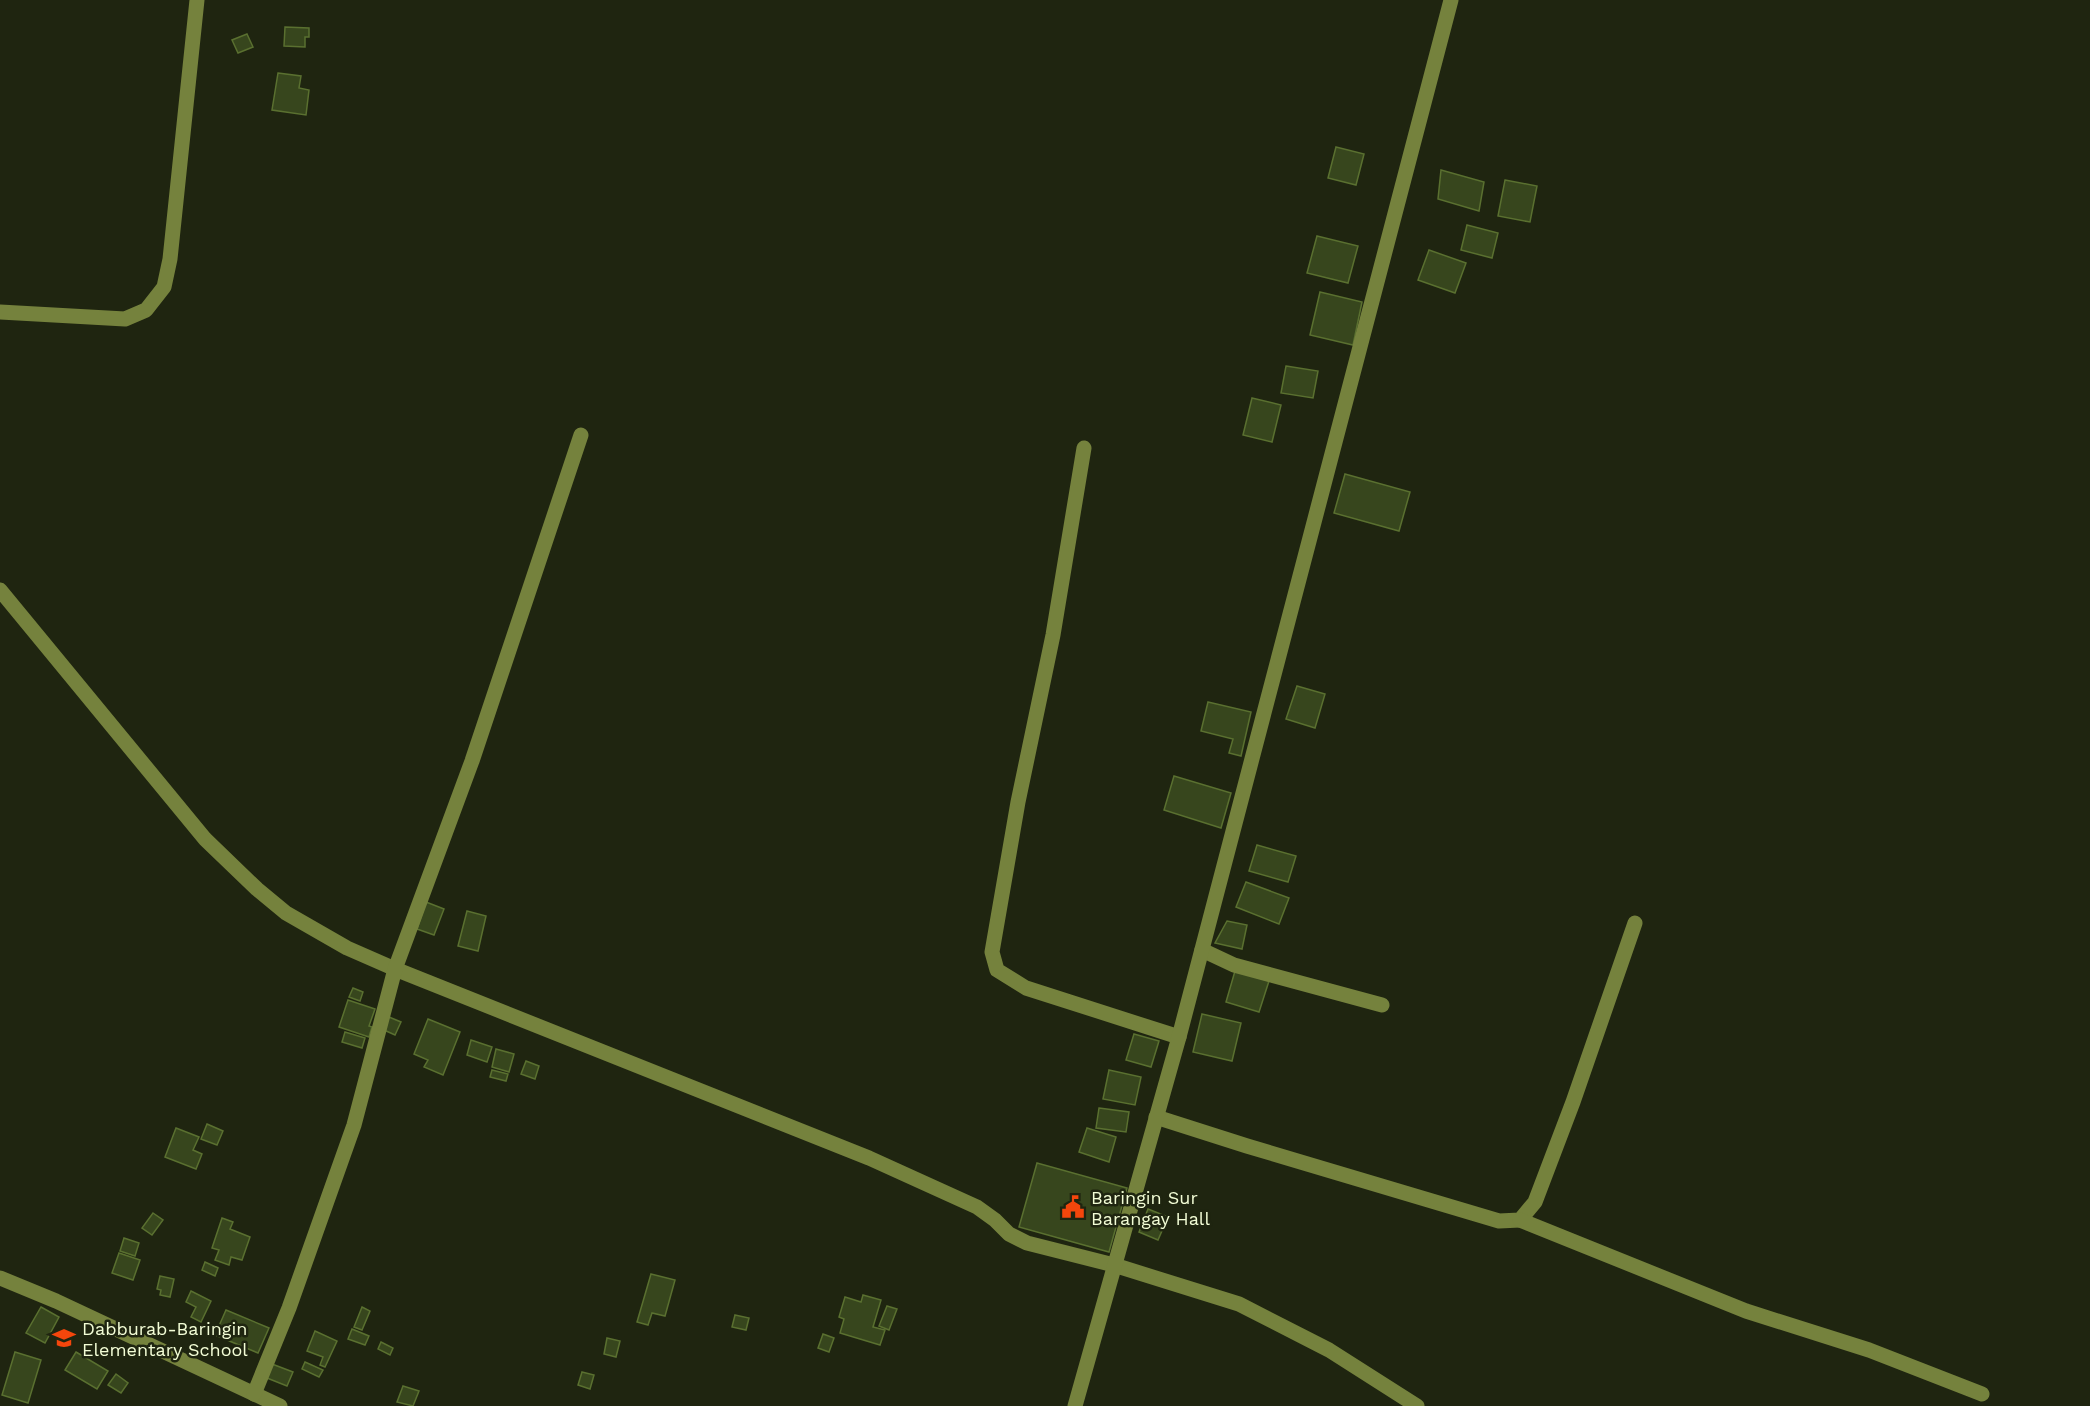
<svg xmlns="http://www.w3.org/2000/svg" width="2090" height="1406" viewBox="0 0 2090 1406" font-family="'Work Sans',sans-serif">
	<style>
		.building { fill: #37461d; stroke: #5a7030; stroke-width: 1.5 }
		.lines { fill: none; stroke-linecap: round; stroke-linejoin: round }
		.minor { stroke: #75823d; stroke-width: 15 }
		.labels { text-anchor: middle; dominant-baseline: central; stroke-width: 5; stroke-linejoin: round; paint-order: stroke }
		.poi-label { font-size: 18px; fill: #f3fdd6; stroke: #1f2510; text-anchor: start }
	</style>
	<rect width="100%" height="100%" fill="#1f2510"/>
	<g class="building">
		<path d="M285,27L309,28V37H305V47L284,46Z"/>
		<path d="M247,34L253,47L238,53L232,40Z"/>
		<path d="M278,73L301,76L299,88L309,90L306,115L272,110Z"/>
		<path d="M1336,147L1364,154L1356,185L1328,178Z"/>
		<path d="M1441,170L1484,182L1479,211L1438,199Z"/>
		<path d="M1505,180L1537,186L1530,222L1498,216Z"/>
		<path d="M1467,225L1498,233L1492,258L1461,250Z"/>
		<path d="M1317,236L1358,246L1348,283L1307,273Z"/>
		<path d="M1429,250L1466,263L1455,293L1418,280Z"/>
		<path d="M1320,292L1362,302L1353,345L1310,335Z"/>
		<path d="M1286,366L1318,371L1313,398L1281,393Z"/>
		<path d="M1252,398L1281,405L1272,442L1243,435Z"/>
		<path d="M1345,474L1410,492L1399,531L1334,513Z"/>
		<path d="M1297,686L1325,694L1315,728L1286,719Z"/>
		<path d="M1208,702L1251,712L1241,756L1229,753L1233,739L1201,731Z"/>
		<path d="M1174,776L1231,793L1221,828L1164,810Z"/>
		<path d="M1257,845L1296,856L1288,882L1249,871Z"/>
		<path d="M1246,882L1289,898L1279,924L1236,907Z"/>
		<path d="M426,902L444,909L434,935L417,929Z"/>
		<path d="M467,911L486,916L478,951L458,946Z"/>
		<path d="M1227,921L1247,925L1242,949L1215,943Z"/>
		<path d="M1235,971L1269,981L1259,1012L1226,1002Z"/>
		<path d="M353,988L363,992L360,1001L349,997Z"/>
		<path d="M348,1000L375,1009L369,1026L372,1027L369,1037L339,1027Z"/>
		<path d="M1202,1014L1241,1023L1232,1061L1193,1052Z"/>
		<path d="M389,1017L401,1022L395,1035L384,1030Z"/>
		<path d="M428,1019L460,1032L443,1075L424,1067L428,1060L414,1054Z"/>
		<path d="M345,1032L365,1038L362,1048L342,1042Z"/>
		<path d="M1134,1034L1159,1041L1151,1067L1126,1060Z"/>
		<path d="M471,1040L492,1047L487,1062L467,1055Z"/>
		<path d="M496,1049L514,1054L509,1072L492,1067Z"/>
		<path d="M526,1061L539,1066L535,1079L521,1074Z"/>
		<path d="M492,1070L508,1074L506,1081L490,1077Z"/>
		<path d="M1109,1070L1141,1077L1135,1105L1103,1099Z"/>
		<path d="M1099,1108L1129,1112L1126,1132L1096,1128Z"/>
		<path d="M207,1124L223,1131L217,1145L201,1139Z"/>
		<path d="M176,1128L199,1137L193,1150L202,1154L196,1169L165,1157Z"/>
		<path d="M1087,1128L1116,1137L1109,1162L1079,1152Z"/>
		<path d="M1037,1163L1127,1188L1109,1252L1019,1227Z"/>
		<path d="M1148,1209L1168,1217L1158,1240L1139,1232Z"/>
		<path d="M153,1213L163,1220L152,1235L142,1228Z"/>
		<path d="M222,1218L233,1222L230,1229L250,1237L242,1260L231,1257L229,1265L215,1260L219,1250L212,1248Z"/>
		<path d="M124,1238L139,1243L135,1256L120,1251Z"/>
		<path d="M119,1253L140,1260L133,1280L112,1273Z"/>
		<path d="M205,1262L218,1268L215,1276L202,1270Z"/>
		<path d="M651,1274L675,1280L665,1316L652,1313L648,1325L637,1322Z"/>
		<path d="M160,1276L174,1279L170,1297L160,1295L161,1290L157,1289Z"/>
		<path d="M191,1291L211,1301L201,1322L191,1317L196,1307L186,1302Z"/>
		<path d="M863,1295L881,1300L873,1327L885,1330L880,1345L840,1333L844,1319L839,1317L845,1297L861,1302Z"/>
		<path d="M887,1306L897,1309L889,1330L879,1326Z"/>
		<path d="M41,1307L59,1317L45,1343L26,1333Z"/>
		<path d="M362,1307L370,1311L362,1330L354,1327Z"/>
		<path d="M226,1310L269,1328L258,1353L215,1335Z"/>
		<path d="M735,1315L749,1318L746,1330L732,1327Z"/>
		<path d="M352,1329L369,1336L365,1345L348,1339Z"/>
		<path d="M315,1331L337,1341L325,1367L320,1365L323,1357L307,1351Z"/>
		<path d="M823,1334L834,1338L829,1352L818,1348Z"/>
		<path d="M607,1338L620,1341L616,1357L604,1354Z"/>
		<path d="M381,1342L393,1348L390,1355L378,1349Z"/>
		<path d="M15,1352L41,1360L28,1403L2,1395Z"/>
		<path d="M76,1352L108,1371L97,1389L65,1370Z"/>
		<path d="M305,1362L323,1370L319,1377L302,1369Z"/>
		<path d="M272,1364L293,1372L287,1386L267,1378Z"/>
		<path d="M582,1372L594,1375L590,1389L578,1385Z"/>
		<path d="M116,1374L128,1383L121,1393L108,1385Z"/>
		<path d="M403,1386L419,1391L413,1406L397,1402Z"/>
	</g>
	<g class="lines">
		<g class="minor">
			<path d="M0,312L125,319L146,310L164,287L170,259L197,0"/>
			<path d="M1084,448L1053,635L1018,802L992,952L997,970L1026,988L1179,1037"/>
			<path d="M0,590L205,839L257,889L286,913L347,948L395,969L869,1158L977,1207L995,1220L1009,1234L1027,1243L1114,1265L1239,1304L1329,1350L1417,1406"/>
			<path d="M1202,950L1234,965L1382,1005"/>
			<path d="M1156,1117L1247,1146L1499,1221L1520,1220L1535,1202L1573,1102L1635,923"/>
			<path d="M1520,1220L1746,1311L1869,1350L1982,1394"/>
			<path d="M0,1278L56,1301L280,1406"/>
			<path d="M254,1394L289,1308L354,1125L395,969L472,761L581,435"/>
			<path d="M1075,1406L1179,1037L1451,0"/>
		</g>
	</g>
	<defs>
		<g id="civic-bare" transform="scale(1.8)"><path d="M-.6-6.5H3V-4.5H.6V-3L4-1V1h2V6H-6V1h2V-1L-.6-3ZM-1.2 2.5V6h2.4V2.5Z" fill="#f4460c" stroke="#1f2510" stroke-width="2.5" paint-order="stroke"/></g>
		<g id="school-bare" transform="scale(1.8)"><path d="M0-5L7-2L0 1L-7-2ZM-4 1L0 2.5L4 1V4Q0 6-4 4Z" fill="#f4460c" stroke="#1f2510" stroke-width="2.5" paint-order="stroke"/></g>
	</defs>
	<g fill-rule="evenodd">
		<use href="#civic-bare" x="1073" y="1207"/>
		<use href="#school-bare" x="64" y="1338"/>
	</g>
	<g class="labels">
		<g class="poi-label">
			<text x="1091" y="1197">Baringin Sur<tspan x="1091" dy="21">Barangay Hall</tspan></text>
			<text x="82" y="1328">Dabburab-Baringin<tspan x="82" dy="21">Elementary School</tspan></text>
		</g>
	</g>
</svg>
